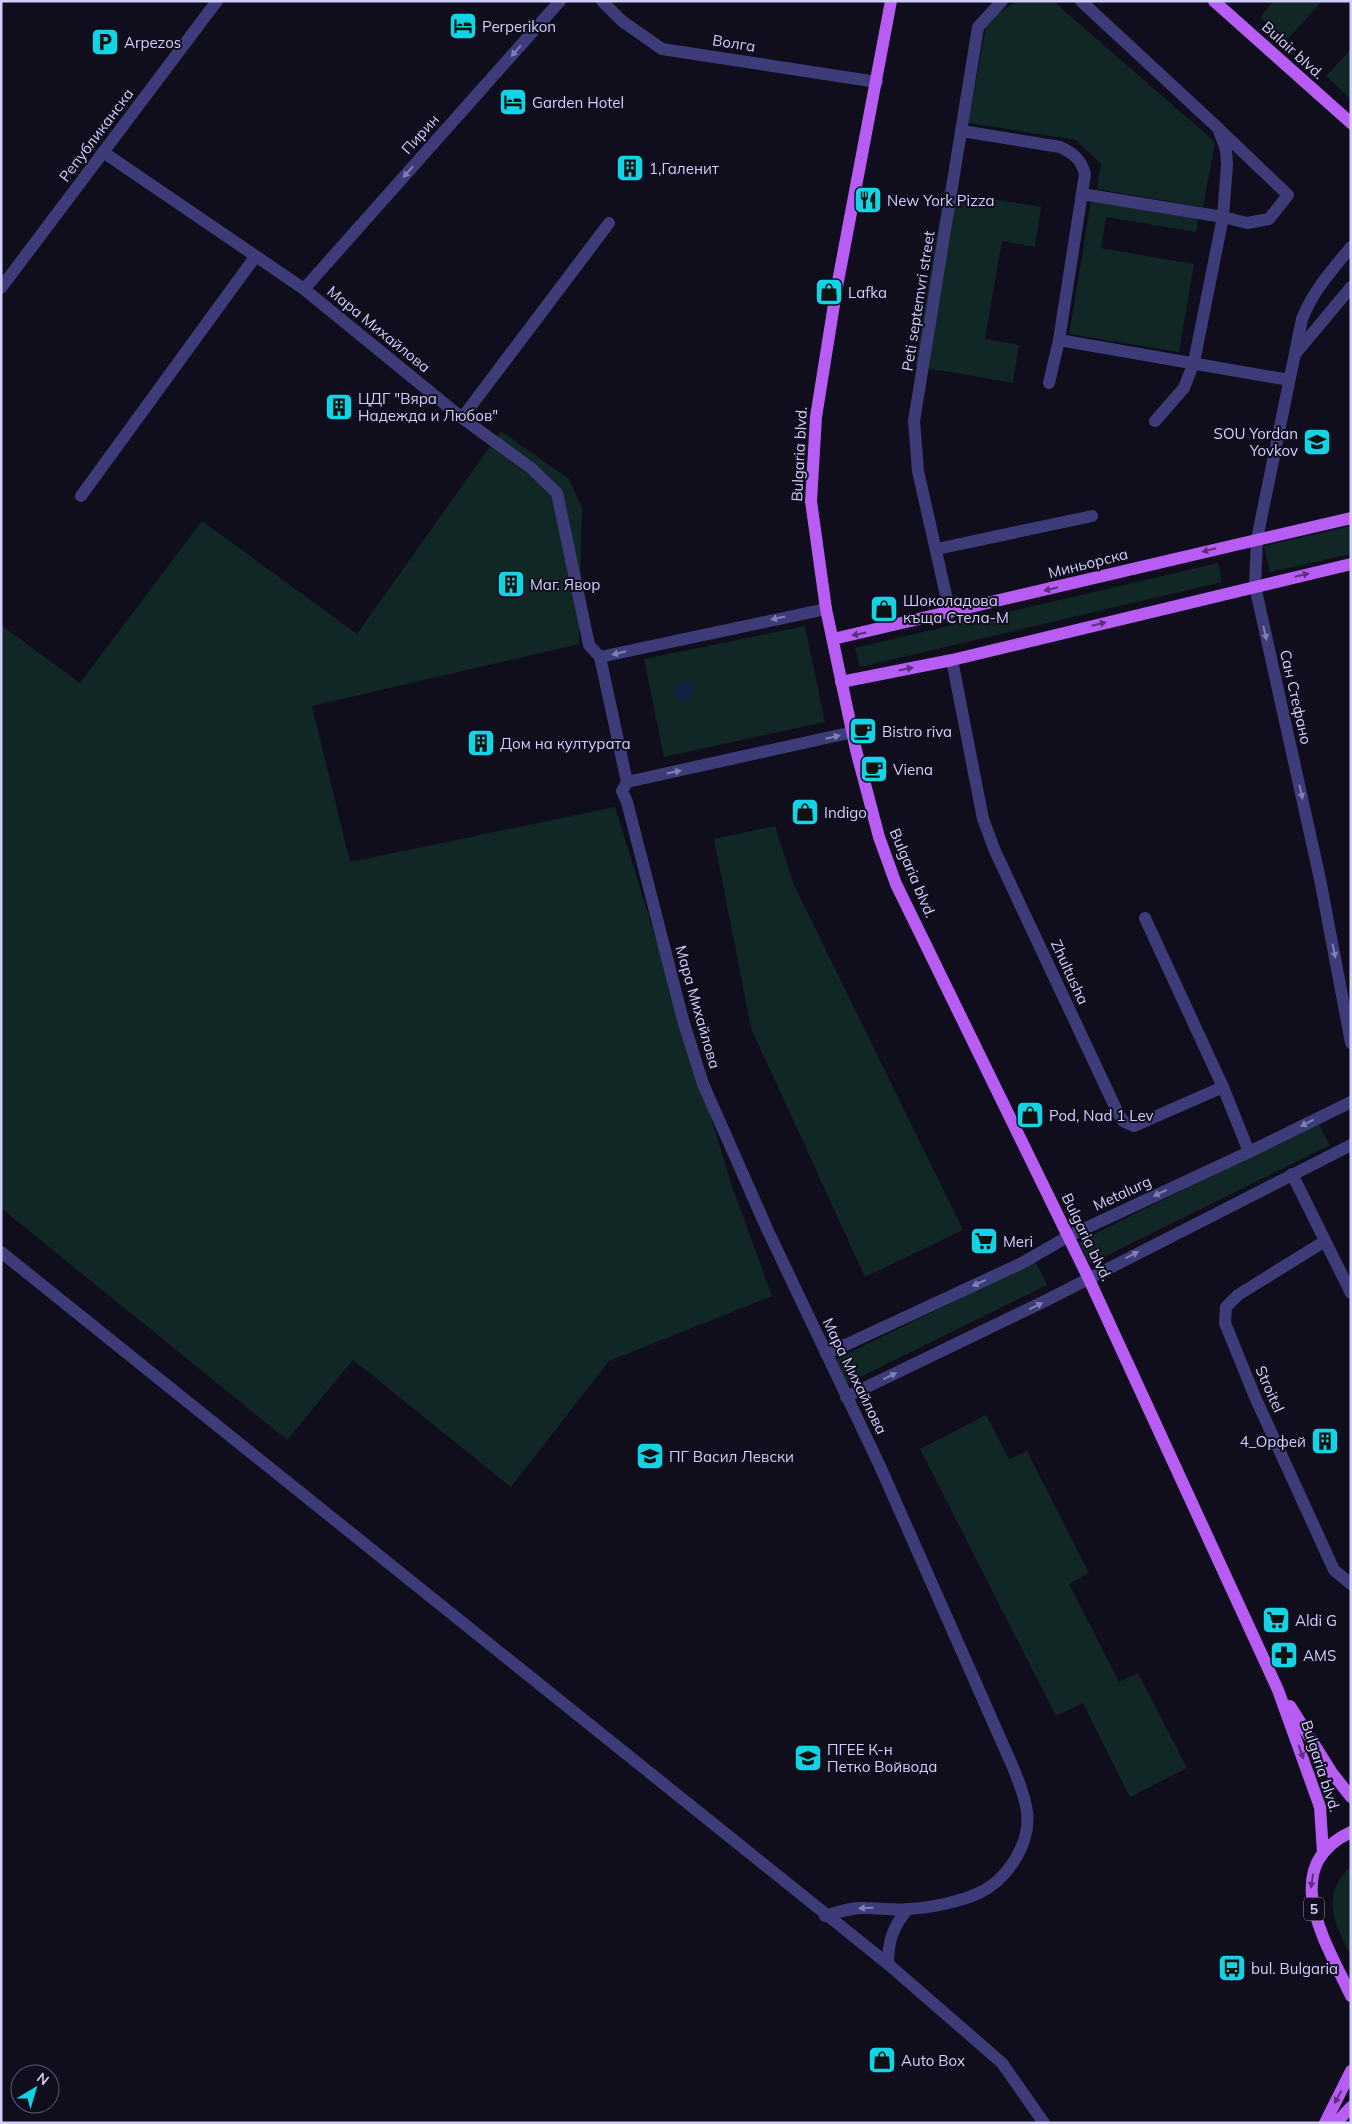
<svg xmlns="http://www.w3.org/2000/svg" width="1352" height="2124" viewBox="0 0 1352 2124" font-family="Mulish,sans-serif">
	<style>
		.green { fill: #112726 }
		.water { fill: #0f233f }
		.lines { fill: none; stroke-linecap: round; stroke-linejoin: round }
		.minor { stroke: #3d3c79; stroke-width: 12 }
		.major { stroke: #b75df3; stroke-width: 12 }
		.oneway { fill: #807eb4 }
		.oneway2 { fill: #5b317d }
		.labels { text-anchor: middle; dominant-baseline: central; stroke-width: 4; stroke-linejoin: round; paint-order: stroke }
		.shield { fill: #100d1d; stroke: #9894b8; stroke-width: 1 }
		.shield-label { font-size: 14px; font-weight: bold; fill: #d2cefb }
		.poi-label { font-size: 15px; fill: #d2cefb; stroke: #100d1d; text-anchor: start }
		.street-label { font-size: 15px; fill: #d2cefb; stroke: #100d1d }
	</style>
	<rect width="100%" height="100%" fill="#100d1d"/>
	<g class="green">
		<path d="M1017,1H1053L1215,142L1203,207L1097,189L1101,164L1076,140L968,123L987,21Z"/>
		<path d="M1274,1H1322L1286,41L1260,17Z"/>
		<path d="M1351,49V99L1326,76Z"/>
		<path d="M944,191L1041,207L1035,247L1002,241L985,339L1019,345L1013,383L915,366Z"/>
		<path d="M1091,201L1198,219L1196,232L1106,217L1101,248L1194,264L1179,352L1069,334Z"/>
		<path d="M501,431L569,479L582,508L579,644L312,706L350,862L615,807L733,1189L772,1296L609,1361L511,1487L353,1360L287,1440L1,1208V625L80,683L202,521L357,634Z"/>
		<path d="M1351,526V554L1270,572L1264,546Z"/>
		<path d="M1218,563L1222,582L860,667L855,648Z"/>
		<path d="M805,626L825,722L664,757L644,659Z"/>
		<path d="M775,826L794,885L963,1230L865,1277L751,1028L714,839Z"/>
		<path d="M1318,1123L1330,1145L1090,1264L1078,1242Z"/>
		<path d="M1035,1261L1047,1285L846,1384L835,1360Z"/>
		<path d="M986,1415L1009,1459L1027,1451L1089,1573L1069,1584L1119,1682L1138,1673L1187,1768L1130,1797L1083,1703L1056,1716L920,1449Z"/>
		<path d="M1351,1866V1956C1335,1924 1319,1896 1351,1866Z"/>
	</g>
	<circle class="water" cx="684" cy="691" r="10"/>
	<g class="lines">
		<g class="minor">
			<path d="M602,1L622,21L662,49L877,82"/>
			<path d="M1081,1L1218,128L1226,150L1227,164L1223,217L1194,362L1184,388L1155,421"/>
			<path d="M962,131L1060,147C1073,153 1081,159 1085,174L1059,340L1049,383"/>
			<path d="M103,152L304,289L462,418L531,468L557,493L589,645L600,657L627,782L622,791L627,802L683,1020L703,1084L768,1231L879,1464L1012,1765C1018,1780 1025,1795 1027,1812C1031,1844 1007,1880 979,1893C959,1902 930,1908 908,1909C895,1911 880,1908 866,1908C852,1907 838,1912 825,1916"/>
			<path d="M1082,194L1223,217L1247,223L1269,219L1288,195L1220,130"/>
			<path d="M1351,247C1332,270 1313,291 1302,319L1257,539L1255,586L1320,879L1351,1043"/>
			<path d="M1,288L217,1"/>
			<path d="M304,289L560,1"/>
			<path d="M1059,340L1289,380"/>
			<path d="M1296,353L1351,287"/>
			<path d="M462,418L609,223"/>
			<path d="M81,496L255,257"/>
			<path d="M937,549L1092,516"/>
			<path d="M950,613L918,471L914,421L978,27L1002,1"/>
			<path d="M600,657L826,609"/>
			<path d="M952,660L983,819L995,851L1117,1111L1123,1121L1134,1126L1223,1087L1249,1152"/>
			<path d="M627,782L853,732"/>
			<path d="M1145,918L1223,1087"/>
			<path d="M1292,1174L1351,1293"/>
			<path d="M1325,1241L1238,1295L1226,1307L1225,1323L1255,1397L1334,1570L1351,1584"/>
			<path d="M1,1252L888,1964L1002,2063L1044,2123"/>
			<path d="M826,1354L1022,1263L1069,1236L1249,1152L1351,1102"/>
			<path d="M846,1397L1045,1301L1351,1145"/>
			<path d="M888,1964C888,1941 893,1926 908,1909"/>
		</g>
		<g class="major">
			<path d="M891,1L836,292L816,417L811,501L826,609L856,750L879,837L896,884L1088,1277L1278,1690L1320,1807L1323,1853"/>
			<path d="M1214,1L1351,123"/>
			<path d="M833,639L1351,518"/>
			<path d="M841,682L952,660L1351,564"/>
			<path d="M1290,1706L1332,1773L1351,1797"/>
			<path d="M1351,1832C1276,1867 1327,1944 1351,1996"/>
			<path d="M1325,2123L1351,2071"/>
			<path d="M1336,2123L1351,2107"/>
		</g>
	</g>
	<defs><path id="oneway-solid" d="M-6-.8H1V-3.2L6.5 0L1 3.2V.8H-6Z" transform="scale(1.25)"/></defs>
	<g class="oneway">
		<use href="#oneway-solid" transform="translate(516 51) rotate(132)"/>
		<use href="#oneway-solid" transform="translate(408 172) rotate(132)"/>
		<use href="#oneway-solid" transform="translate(778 618) rotate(168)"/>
		<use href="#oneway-solid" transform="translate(1265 633) rotate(77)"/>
		<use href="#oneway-solid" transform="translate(619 653) rotate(166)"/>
		<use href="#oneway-solid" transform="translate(833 737) rotate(-13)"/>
		<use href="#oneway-solid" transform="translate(674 772) rotate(-12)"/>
		<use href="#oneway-solid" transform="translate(1301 792) rotate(77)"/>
		<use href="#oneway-solid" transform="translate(1334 951) rotate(79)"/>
		<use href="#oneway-solid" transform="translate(1307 1123) rotate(153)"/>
		<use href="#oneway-solid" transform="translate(1160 1193) rotate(155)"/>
		<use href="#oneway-solid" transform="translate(1132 1255) rotate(-27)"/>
		<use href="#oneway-solid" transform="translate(979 1283) rotate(155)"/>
		<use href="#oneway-solid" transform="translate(1036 1306) rotate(-26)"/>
		<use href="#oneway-solid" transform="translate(890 1376) rotate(-26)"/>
		<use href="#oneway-solid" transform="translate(866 1908) rotate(178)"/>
	</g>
	<g class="oneway2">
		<use href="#oneway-solid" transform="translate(1209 550) rotate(166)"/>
		<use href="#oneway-solid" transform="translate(1302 575) rotate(-13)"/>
		<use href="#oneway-solid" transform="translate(1051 589) rotate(166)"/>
		<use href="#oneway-solid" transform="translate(1099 624) rotate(-14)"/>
		<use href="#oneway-solid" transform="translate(859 634) rotate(168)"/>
		<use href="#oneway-solid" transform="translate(906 669) rotate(-12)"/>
		<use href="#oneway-solid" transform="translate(1301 1752) rotate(70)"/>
		<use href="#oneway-solid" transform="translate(1312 1881) rotate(99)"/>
		<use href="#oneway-solid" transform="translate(1338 2097) rotate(118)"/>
	</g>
	<defs>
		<g id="hotel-square" transform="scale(1.4375)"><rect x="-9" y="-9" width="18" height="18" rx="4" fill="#11d4e4" stroke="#100d1d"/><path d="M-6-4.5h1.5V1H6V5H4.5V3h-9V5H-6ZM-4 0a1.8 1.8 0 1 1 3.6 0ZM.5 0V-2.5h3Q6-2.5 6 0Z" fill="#111"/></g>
		<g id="parking-square" transform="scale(1.4375)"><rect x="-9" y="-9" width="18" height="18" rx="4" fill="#11d4e4" stroke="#100d1d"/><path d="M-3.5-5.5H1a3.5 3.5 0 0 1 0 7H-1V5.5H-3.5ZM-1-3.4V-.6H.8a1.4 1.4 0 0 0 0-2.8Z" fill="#111"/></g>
		<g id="building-square" transform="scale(1.4375)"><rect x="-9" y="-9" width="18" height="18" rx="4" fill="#11d4e4" stroke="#100d1d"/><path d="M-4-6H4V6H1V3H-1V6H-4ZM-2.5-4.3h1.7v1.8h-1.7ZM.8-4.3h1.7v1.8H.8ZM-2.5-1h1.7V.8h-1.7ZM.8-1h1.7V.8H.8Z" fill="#111"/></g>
		<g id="restaurant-square" transform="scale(1.4375)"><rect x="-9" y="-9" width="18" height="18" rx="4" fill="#11d4e4" stroke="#100d1d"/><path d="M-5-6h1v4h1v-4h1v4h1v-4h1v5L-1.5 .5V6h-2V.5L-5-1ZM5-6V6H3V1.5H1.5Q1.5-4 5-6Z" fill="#111"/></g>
		<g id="shop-square" transform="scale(1.4375)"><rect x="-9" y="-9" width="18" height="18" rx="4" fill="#11d4e4" stroke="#100d1d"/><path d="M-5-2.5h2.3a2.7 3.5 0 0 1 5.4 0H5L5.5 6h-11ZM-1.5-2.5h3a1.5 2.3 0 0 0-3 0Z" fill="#111"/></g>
		<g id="school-square" transform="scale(1.4375)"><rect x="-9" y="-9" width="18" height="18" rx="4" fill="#11d4e4" stroke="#100d1d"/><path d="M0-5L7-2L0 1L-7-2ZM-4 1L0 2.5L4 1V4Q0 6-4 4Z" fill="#111"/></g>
		<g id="cafe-square" transform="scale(1.4375)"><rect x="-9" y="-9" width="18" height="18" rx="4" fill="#11d4e4" stroke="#100d1d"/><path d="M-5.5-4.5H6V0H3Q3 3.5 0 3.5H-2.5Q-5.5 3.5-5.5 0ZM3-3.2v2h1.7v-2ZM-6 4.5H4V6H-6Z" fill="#111"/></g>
		<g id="supermarket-square" transform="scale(1.4375)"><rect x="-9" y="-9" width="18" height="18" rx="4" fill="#11d4e4" stroke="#100d1d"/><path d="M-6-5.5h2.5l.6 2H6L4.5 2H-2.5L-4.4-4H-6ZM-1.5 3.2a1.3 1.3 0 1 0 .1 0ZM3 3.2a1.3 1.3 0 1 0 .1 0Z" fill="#111"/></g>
		<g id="pharmacy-square" transform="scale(1.4375)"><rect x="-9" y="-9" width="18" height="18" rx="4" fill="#11d4e4" stroke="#100d1d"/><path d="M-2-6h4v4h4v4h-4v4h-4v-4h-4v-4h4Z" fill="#111"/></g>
		<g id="bus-square" transform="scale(1.4375)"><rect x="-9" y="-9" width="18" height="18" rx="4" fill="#11d4e4" stroke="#100d1d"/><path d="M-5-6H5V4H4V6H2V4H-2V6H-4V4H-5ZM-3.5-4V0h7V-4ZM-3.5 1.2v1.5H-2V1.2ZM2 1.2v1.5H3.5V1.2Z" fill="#111"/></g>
	</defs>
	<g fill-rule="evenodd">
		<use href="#hotel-square" x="463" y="26"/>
		<use href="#parking-square" x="105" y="42"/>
		<use href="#hotel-square" x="513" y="102"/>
		<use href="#building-square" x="630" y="168"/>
		<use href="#restaurant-square" x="868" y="200"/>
		<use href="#shop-square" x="829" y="292"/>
		<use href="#building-square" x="339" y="407"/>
		<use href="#school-square" x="1317" y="442"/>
		<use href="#building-square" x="511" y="584"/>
		<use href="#shop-square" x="884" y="609"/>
		<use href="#cafe-square" x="863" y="731"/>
		<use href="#building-square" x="481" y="743"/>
		<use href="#cafe-square" x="874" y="769"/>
		<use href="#shop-square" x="805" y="812"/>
		<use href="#shop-square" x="1030" y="1115"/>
		<use href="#supermarket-square" x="984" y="1241"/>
		<use href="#building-square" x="1325" y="1441"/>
		<use href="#school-square" x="650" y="1456"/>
		<use href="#supermarket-square" x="1276" y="1620"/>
		<use href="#pharmacy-square" x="1284" y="1655"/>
		<use href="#school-square" x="808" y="1758"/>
		<use href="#bus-square" x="1232" y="1968"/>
		<use href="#shop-square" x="882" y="2060"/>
	</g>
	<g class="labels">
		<rect class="shield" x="1304" y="1897.5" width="20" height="23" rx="4"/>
		<g class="shield-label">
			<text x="1314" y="1909">5</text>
		</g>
		<g class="poi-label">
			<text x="482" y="26">Perperikon</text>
			<text x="124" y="42">Arpezos</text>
			<text x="532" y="102">Garden Hotel</text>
			<text x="649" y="168">1,Галенит</text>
			<text x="887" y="200">New York Pizza</text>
			<text x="848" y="292">Lafka</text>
			<text x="358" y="398">ЦДГ "Вяра<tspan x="358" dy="17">Надежда и Любов"</tspan></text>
			<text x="1298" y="433" text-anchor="end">SOU Yordan<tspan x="1298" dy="17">Yovkov</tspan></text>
			<text x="530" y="584">Маг. Явор</text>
			<text x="903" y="600">Шоколадова<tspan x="903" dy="17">къща Стела-М</tspan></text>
			<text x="882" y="731">Bistro riva</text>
			<text x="500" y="743">Дом на културата</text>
			<text x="893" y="769">Viena</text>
			<text x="824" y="812">Indigo</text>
			<text x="1049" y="1115">Pod, Nad 1 Lev</text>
			<text x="1003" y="1241">Meri</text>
			<text x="1306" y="1441" text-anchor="end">4_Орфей</text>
			<text x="669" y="1456">ПГ Васил Левски</text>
			<text x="1295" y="1620">Aldi G</text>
			<text x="1303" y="1655">AMS</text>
			<text x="827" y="1749">ПГЕЕ К-н<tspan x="827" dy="17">Петко Войвода</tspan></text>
			<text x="1251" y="1968">bul. Bulgaria</text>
			<text x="901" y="2060">Auto Box</text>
		</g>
		<g class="street-label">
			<text transform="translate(734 43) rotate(9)">Волга</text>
			<text transform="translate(1293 50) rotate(42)">Bulair blvd.</text>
			<text transform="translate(420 134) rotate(-48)">Пирин</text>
			<text transform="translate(96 135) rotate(-53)">Републиканска</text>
			<text transform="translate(918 301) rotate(-81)">Peti septemvri street</text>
			<text transform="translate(379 329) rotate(39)">Мара Михайлова</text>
			<text transform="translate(799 454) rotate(-87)">Bulgaria blvd.</text>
			<text transform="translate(1088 563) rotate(-14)">Миньорска</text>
			<text transform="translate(1296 697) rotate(77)">Сан Стефано</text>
			<text transform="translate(913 873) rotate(67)">Bulgaria blvd.</text>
			<text transform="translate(1070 972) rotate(65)">Zhultusha</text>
			<text transform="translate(698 1007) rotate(74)">Мара Михайлова</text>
			<text transform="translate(1122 1193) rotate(-25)">Metalurg</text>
			<text transform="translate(1087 1237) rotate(64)">Bulgaria blvd.</text>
			<text transform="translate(855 1376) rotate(64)">Мара Михайлова</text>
			<text transform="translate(1270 1389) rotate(66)">Stroitel</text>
			<text transform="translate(1321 1766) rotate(72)">Bulgaria blvd.</text>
		</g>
	</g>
	<rect width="1352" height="2124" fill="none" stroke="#d2cefb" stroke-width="5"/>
	<g transform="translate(35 2089) rotate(38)"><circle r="24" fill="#100d1d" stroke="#5e5a76"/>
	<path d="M0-4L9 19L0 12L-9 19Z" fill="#11d4e4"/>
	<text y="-8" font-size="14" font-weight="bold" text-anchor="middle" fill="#d2cefb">N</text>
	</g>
</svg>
